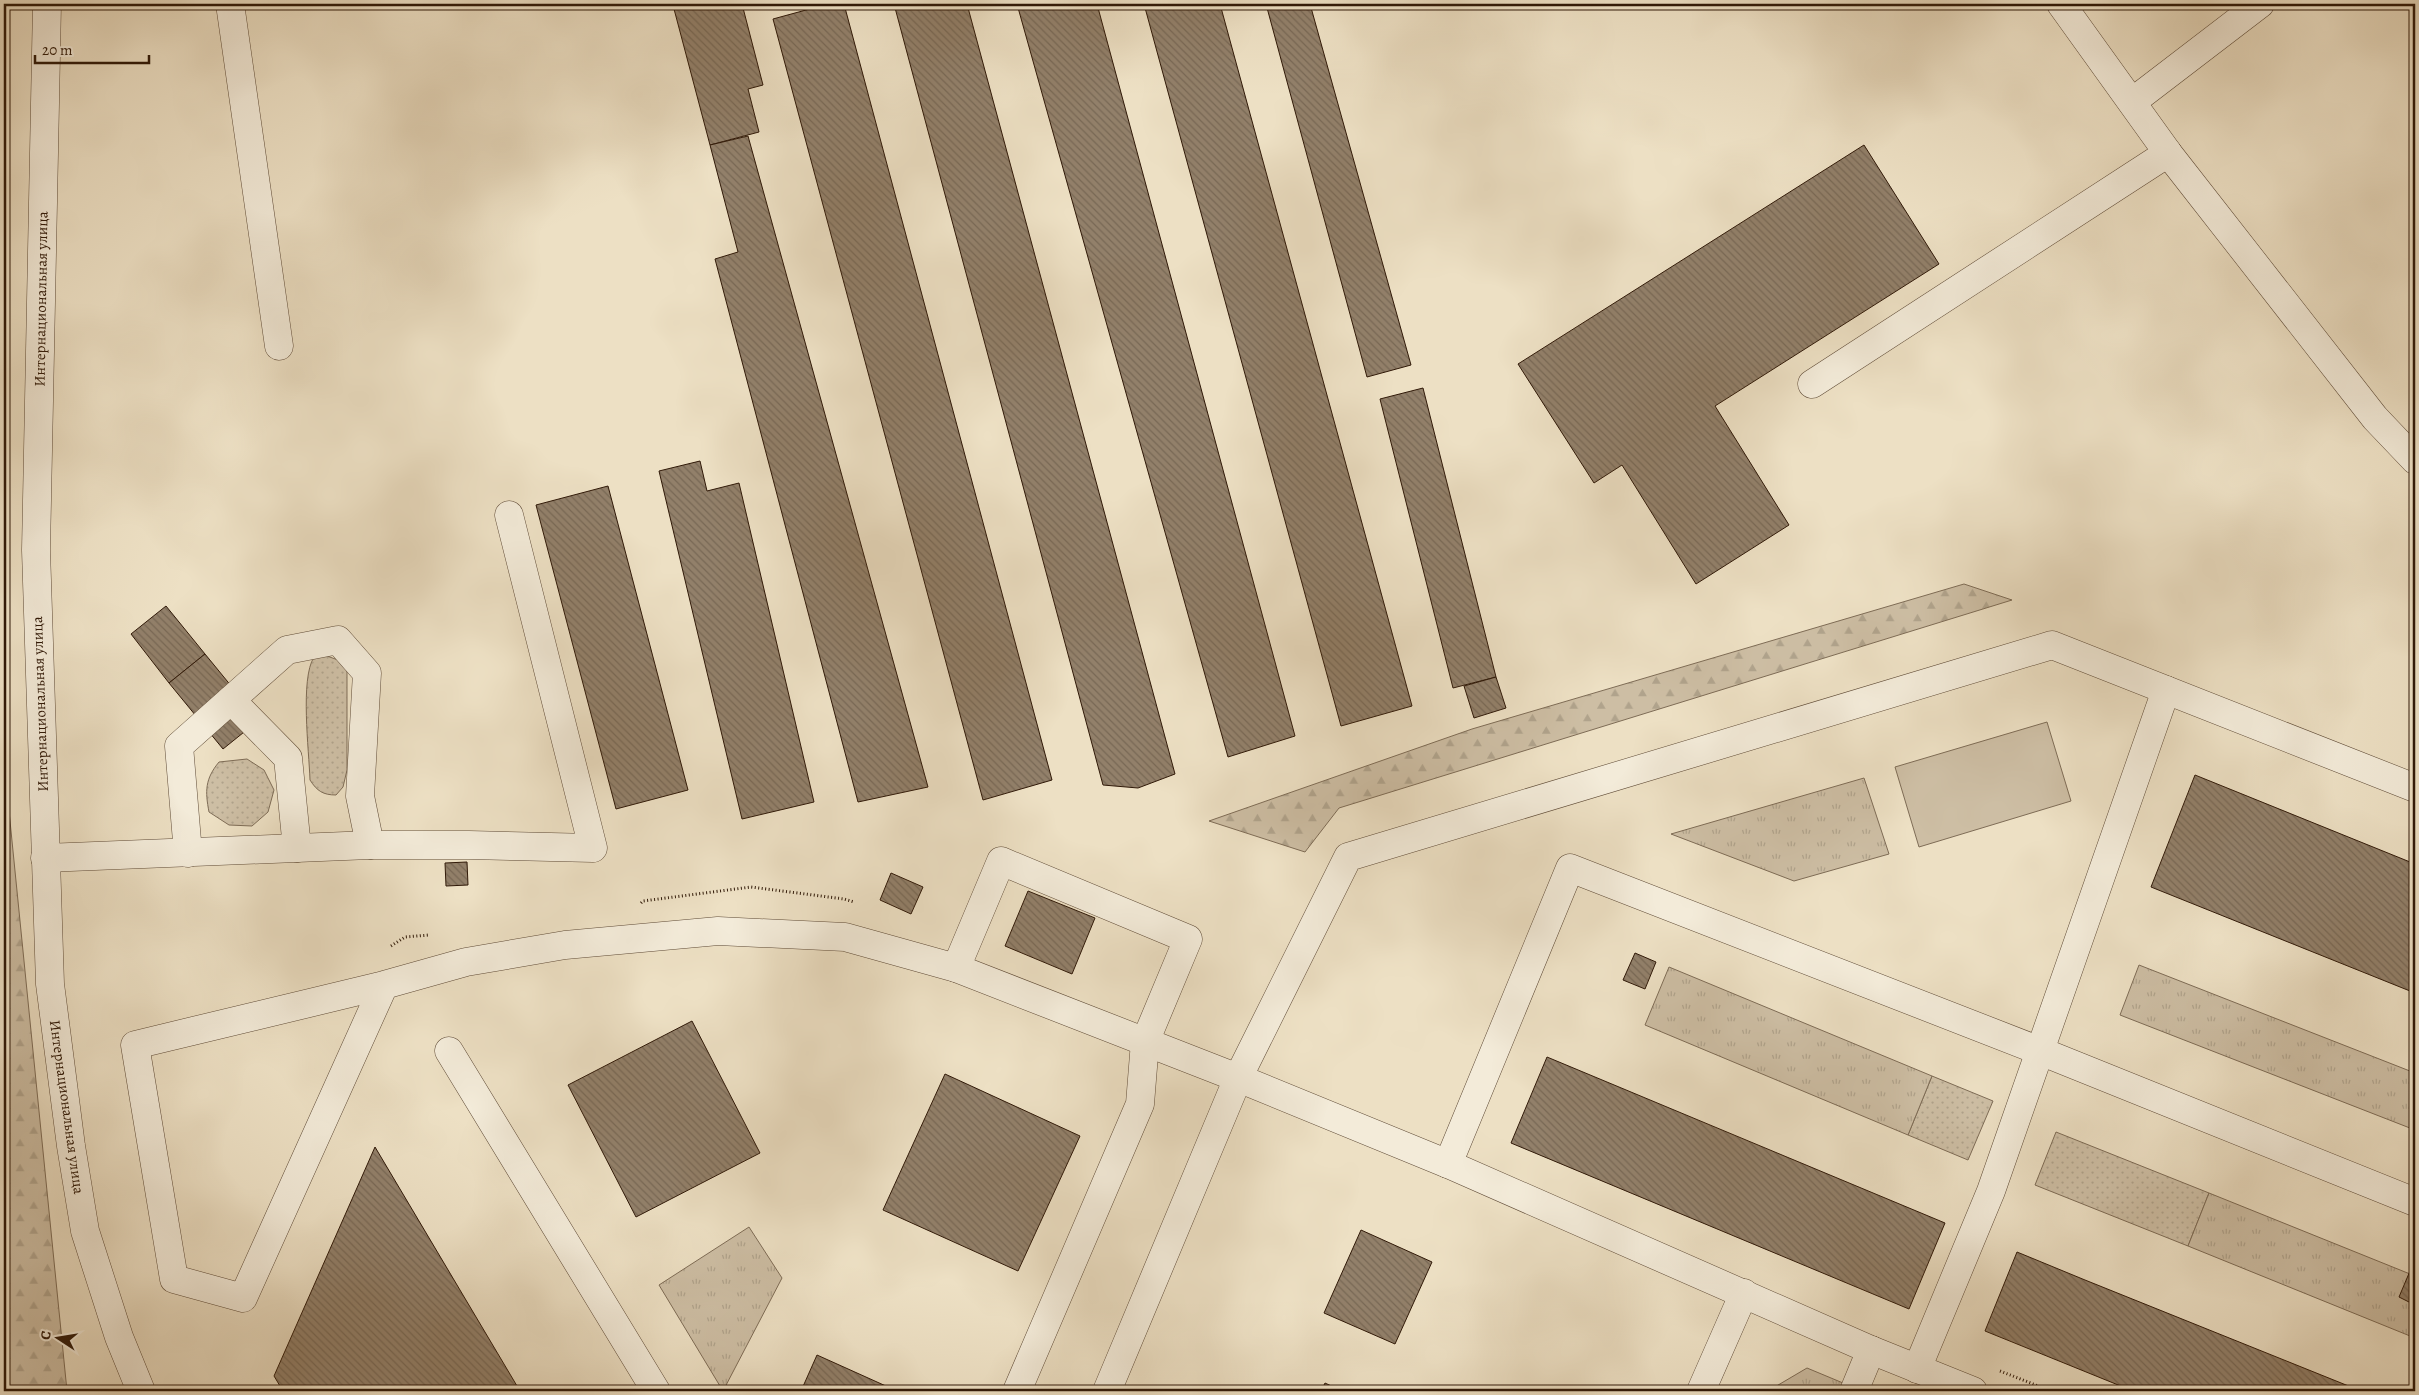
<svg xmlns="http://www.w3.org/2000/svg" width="2419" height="1395" viewBox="0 0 2419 1395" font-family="Alegreya,serif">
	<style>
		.grass { fill: url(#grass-dots); stroke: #7e6c56 }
		.forest { fill: url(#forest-firs); stroke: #7e6c56 }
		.park { fill: url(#park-tufts); stroke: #7e6c56 }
		.pitch { fill: #cdbea4; stroke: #7e6c56 }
		.building { fill: url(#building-back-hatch); stroke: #301908 }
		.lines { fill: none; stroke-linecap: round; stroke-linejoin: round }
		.minor-casing { stroke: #5f4b37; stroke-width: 29 }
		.path { stroke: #301908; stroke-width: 3; stroke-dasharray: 1 2.5; stroke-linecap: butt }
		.minor { stroke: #f3ebd9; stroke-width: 28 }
		.labels { text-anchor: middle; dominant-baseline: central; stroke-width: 4; stroke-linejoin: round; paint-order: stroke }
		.street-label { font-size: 15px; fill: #301908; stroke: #f3ebd9 }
	</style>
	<defs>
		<pattern id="grass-dots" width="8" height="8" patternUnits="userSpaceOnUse" patternTransform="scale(1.25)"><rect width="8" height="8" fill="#cdbea4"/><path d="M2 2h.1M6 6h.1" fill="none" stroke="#b0a38c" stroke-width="1.8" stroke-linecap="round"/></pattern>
		<pattern id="forest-firs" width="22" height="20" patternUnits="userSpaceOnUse" patternTransform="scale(1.25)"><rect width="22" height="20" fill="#cdbea4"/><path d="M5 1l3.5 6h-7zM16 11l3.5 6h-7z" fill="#b0a38c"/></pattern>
		<pattern id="park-tufts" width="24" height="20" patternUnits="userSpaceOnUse" patternTransform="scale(1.25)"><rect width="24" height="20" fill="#cdbea4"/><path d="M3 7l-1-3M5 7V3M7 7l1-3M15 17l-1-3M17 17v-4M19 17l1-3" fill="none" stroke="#b0a38c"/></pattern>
		<pattern id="building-back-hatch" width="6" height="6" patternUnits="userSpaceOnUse" patternTransform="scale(1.25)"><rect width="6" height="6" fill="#92806a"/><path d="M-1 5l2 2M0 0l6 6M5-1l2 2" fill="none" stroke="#786855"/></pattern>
	</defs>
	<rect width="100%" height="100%" fill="#ede0c4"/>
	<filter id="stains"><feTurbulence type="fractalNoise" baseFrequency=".004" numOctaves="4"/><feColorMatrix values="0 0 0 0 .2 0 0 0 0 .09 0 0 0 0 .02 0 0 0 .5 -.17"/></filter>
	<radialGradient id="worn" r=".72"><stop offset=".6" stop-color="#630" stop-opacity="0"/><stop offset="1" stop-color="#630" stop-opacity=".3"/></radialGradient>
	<g class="grass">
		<path d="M327,656L338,660L347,671V770L343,787L336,795C323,795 317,791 310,780C309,750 300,679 314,657Z"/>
		<path d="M247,759L264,770L274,790L268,812L252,826L229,825L209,812C205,791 205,779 219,762Z"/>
		<path d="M1932,1076L1993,1101L1968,1160L1908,1135Z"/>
		<path d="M2056,1132L2209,1193L2188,1246L2035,1185Z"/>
	</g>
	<g class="forest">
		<path d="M1964,584L2012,600L1339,808L1305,852L1209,821L1472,729Z"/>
		<path d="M4,761L67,1391H4Z"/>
	</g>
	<g class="park">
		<path d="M1864,778L1889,854L1794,881L1671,834Z"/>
		<path d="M2139,965L2415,1073V1130L2120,1015Z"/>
		<path d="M1669,967L1932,1076L1908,1135L1645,1025Z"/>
		<path d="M2209,1193L2415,1276V1338L2188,1246Z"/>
		<path d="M749,1227L782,1278L723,1391L659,1285Z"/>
		<path d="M1807,1368L1843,1383L1840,1391H1768Z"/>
	</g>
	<path class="pitch" d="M2047,722L2071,801L1919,847L1895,767Z"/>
	<g class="building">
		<path d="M694,4H742L763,85L748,89L759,132L710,145L674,9Z"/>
		<path d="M828,4H844L1052,780L983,800L773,19Z"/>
		<path d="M894,4H967L1175,774L1138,788L1103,785Z"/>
		<path d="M1017,4H1097L1295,736L1228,757Z"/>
		<path d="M1144,4H1220L1412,706L1341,726Z"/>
		<path d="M1266,4H1310L1411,365L1367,377Z"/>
		<path d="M748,136L928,787L858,802L715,259L738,252L710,145Z"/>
		<path d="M1864,145L1939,264L1715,406L1789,525L1696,584L1622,465L1594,483L1518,364Z"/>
		<path d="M1423,388L1496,677L1453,688L1380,399Z"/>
		<path d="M700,461L707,491L739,483L814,802L742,819L659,471Z"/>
		<path d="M608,486L688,790L616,809L536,505Z"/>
		<path d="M166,606L205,654L169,683L131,634Z"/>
		<path d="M205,654L259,720L223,749L169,683Z"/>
		<path d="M1496,677L1506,708L1474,718L1464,686Z"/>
		<path d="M2195,775L2415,864V993L2151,887Z"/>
		<path d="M467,862L468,885L446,886L445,863Z"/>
		<path d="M891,873L923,887L911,914L880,900Z"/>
		<path d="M1028,891L1095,918L1072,974L1005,946Z"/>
		<path d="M1635,953L1656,962L1645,989L1623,980Z"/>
		<path d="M692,1021L760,1153L636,1217L568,1085Z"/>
		<path d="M1547,1057L1945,1223L1909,1309L1511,1143Z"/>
		<path d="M945,1074L1080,1136L1018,1271L883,1210Z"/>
		<path d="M375,1147L520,1391H283L274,1376Z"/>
		<path d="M1361,1230L1432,1262L1395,1344L1324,1313Z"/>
		<path d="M2017,1252L2085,1280L2361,1391H2133L1985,1331Z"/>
		<path d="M2410,1271L2415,1273V1305L2399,1297Z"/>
		<path d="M817,1355L897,1391H801Z"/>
		<path d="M1325,1383L1342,1391H1321Z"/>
	</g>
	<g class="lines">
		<g class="minor-casing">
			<g id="minor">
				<path d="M47,4L36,550L50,984L71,1146L85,1231L119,1337L141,1391"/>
				<path d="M230,4L279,346"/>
				<path d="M2061,4L2168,153L2375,418L2415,460"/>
				<path d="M2132,102L2260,4"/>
				<path d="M1812,384L2168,153"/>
				<path d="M231,700L288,758L297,848"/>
				<path d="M188,853L179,746L287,650L338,640L367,673L360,796L370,845"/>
				<path d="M45,858L370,845H469L593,848L509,515"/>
				<path d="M956,968L1001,861L1188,939L1145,1042L1140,1104L1017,1391"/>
				<path d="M384,985L243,1298L174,1279L135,1045L384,985L466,962L565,945L718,931L845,937L956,968L1238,1078L1448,1164L1871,1350L1973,1391"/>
				<path d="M449,1051L656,1391"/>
				<path d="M1448,1164L1570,868L2040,1051L2415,1202"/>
				<path d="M1917,1369L1991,1191L2166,690"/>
				<path d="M1107,1391L1238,1078L1348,857L2052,645L2415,788"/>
				<path d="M1701,1391L1744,1293"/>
				<path d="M1854,1391L1871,1350"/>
			</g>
		</g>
		<g class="path">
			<path d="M641,903L643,901L751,887L844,899L854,902"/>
			<path d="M391,946L405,937L429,935"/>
			<path d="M2000,1371L2051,1391"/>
		</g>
		<use href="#minor" class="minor"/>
	</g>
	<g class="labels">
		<g class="street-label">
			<text transform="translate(41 299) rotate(-89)">Интернациональная улица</text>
			<text transform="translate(40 704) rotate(-92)">Интернациональная улица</text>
			<text transform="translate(67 1107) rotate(82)">Интернациональная улица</text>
		</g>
	</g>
	<rect width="2419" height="1395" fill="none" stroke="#ede0c4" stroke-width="20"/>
	<rect x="5" y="5" width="2409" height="1385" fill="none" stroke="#301908" stroke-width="2.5"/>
	<rect x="10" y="10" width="2399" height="1375" fill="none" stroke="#301908"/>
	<g transform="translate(58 1338) rotate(282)" stroke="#f3ebd9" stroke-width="4" paint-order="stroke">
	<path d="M0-4L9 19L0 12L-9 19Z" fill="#301908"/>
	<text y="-8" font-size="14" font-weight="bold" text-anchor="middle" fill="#301908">С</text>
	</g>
	<path d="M35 55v8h114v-8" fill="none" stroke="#301908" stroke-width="2.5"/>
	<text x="42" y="55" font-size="15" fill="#301908" stroke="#f3ebd9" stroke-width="4" paint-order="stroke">20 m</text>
	<rect width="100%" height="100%" filter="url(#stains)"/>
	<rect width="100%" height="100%" fill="url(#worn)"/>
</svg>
